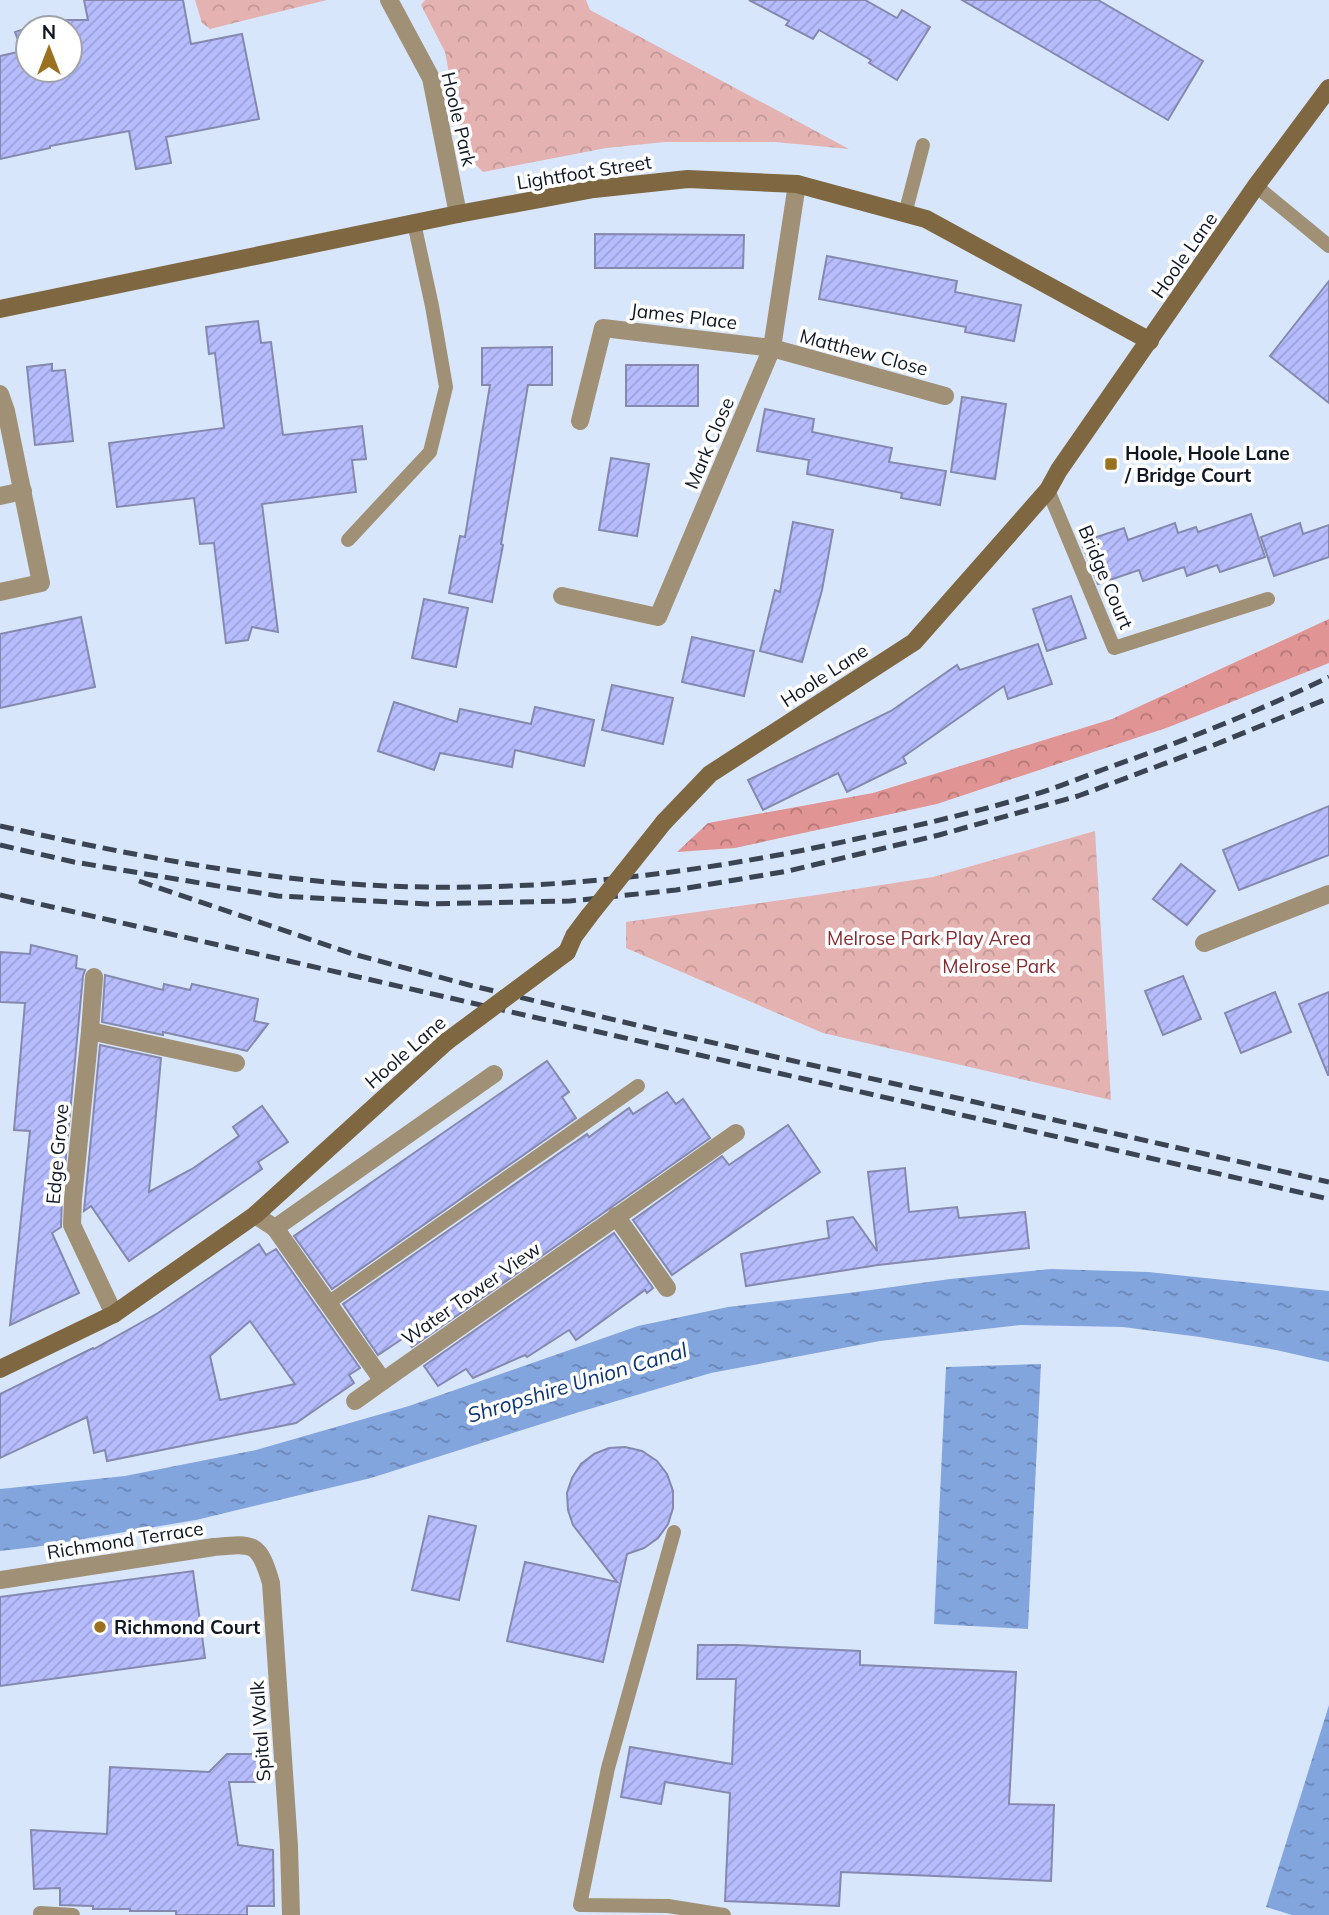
<svg xmlns="http://www.w3.org/2000/svg" width="1329" height="1915" viewBox="0 0 1329 1915" font-family="Mulish,sans-serif">
	<style>
		.forest { fill: url(#forest-crowns) }
		.park { fill: url(#park-crowns) }
		.water { fill: url(#water-ripples) }
		.building { fill: url(#building-hatch); stroke: #8589ae; stroke-width: 2; fill-rule: evenodd }
		.lines { fill: none; stroke-linecap: round; stroke-linejoin: round }
		.lane { stroke: #a09076; stroke-width: 14 }
		.street { stroke: #a09076; stroke-width: 18 }
		.secondary { stroke: #7f6841; stroke-width: 18 }
		.rail { stroke: #3a4452; stroke-width: 5; stroke-dasharray: 14 7; stroke-linecap: butt }
		.secondary-bridge { stroke: #7f6841; stroke-width: 18 }
		.poi-dot { fill: #9a711e; stroke: #fff; stroke-width: 2.5 }
		.labels { text-anchor: middle; dominant-baseline: central; stroke-width: 7; stroke-linejoin: round; paint-order: stroke }
		.street-label { font-size: 19px; fill: #0f1724; stroke: #fff }
		.poi-label { font-size: 19px; font-weight: bold; fill: #0f1724; stroke: #fff; text-anchor: start }
		.park-label { font-size: 19px; fill: #842b31; stroke: #fff }
		.water-label { font-size: 21px; font-style: italic; fill: #0c3577; stroke: #fff }
	</style>
	<defs>
		<pattern id="forest-crowns" width="20" height="18" patternUnits="userSpaceOnUse" patternTransform="scale(1.75)"><rect width="20" height="18" fill="#e09493"/><path d="M2 6a3 3 0 1 1 6 0M12 15a3 3 0 1 1 6 0" fill="none" stroke="#b47878"/></pattern>
		<pattern id="park-crowns" width="20" height="18" patternUnits="userSpaceOnUse" patternTransform="scale(1.75)"><rect width="20" height="18" fill="#e4b2b1"/><path d="M2 6a3 3 0 1 1 6 0M12 15a3 3 0 1 1 6 0" fill="none" stroke="#c29898"/></pattern>
		<pattern id="water-ripples" width="26" height="14" patternUnits="userSpaceOnUse" patternTransform="scale(1.75)"><rect width="26" height="14" fill="#83a5de"/><path d="M2 4q2-2 4 0t4 0M15 11q2-2 4 0t4 0" fill="none" stroke="#6a85b4"/></pattern>
		<pattern id="building-hatch" width="6" height="6" patternUnits="userSpaceOnUse" patternTransform="scale(1.75)"><rect width="6" height="6" fill="#b6bcfd"/><path d="M-1 1l2-2M0 6l6-6M5 7l2-2" fill="none" stroke="#9ba1d9"/></pattern>
	</defs>
	<rect width="100%" height="100%" fill="#d8e6fc"/>
	<path class="forest" d="M1329,619V663L1169,727L937,804L735,848L677,852L708,823L873,793L1112,719Z"/>
	<g class="park">
		<path d="M195,0H327L210,29L202,23Z"/>
		<path d="M425,0H586L590,10L849,149L775,142H665L606,148L483,172L464,153L445,52L421,5Z"/>
		<path d="M1095,831L1111,1100L823,1033L626,948V922L810,896L933,877Z"/>
	</g>
	<g class="water">
		<path d="M1051,1269L1148,1272L1329,1291V1362L1276,1350L1200,1337L1123,1327L1020,1325L880,1341L711,1373L576,1413L371,1478L196,1520L35,1547L0,1551V1489L125,1476L256,1450L409,1406L638,1326L728,1307L849,1293L950,1279Z"/>
		<path d="M1041,1364L1028,1629L934,1624L946,1367Z"/>
		<path d="M1329,1705V1915H1292L1266,1907Z"/>
	</g>
	<g class="building">
		<path d="M84,0H183L191,44L242,34L259,119L166,137L171,163L136,169L129,131L50,146V148L0,159V56L22,51L15,32L51,20H88ZM28,28H70V70H28Z"/>
		<path d="M749,0H865L897,18L902,10L930,27L897,80L869,63L871,60L819,30L813,39L786,25L789,21Z"/>
		<path d="M962,0H1098L1203,61L1168,120Z"/>
		<path d="M595,234L744,235L743,268H595Z"/>
		<path d="M827,256L957,281L955,292L1021,305L1014,341L965,332L966,327L819,299Z"/>
		<path d="M1329,281V403L1270,356Z"/>
		<path d="M258,321L261,343L271,342L283,435L362,426L366,459L352,460L356,492L262,504L278,632L252,627L248,640L226,643L214,543L200,544L194,498L117,507L109,443L224,428L215,353L209,354L206,327Z"/>
		<path d="M552,347V385H528L501,544L503,545L492,602L449,593L460,536L465,537L490,385H482V348Z"/>
		<path d="M52,364V371L65,370L73,441L35,445L27,367Z"/>
		<rect x="626" y="365" width="72" height="41"/>
		<path d="M962,397L1006,404L995,479L951,472Z"/>
		<path d="M765,409L814,419L812,432L892,448L889,462L946,471L940,505L901,498L902,493L807,474L809,460L757,451Z"/>
		<path d="M611,458L649,464L637,536L599,530Z"/>
		<path d="M1251,514L1265,557L1220,572L1217,565L1187,576L1184,567L1143,581L1139,570L1098,584L1081,542L1124,528L1128,540L1175,523L1178,533L1196,527L1198,532Z"/>
		<path d="M793,522L833,530L822,590L802,662L760,651L775,590L780,592Z"/>
		<path d="M1300,523L1303,534L1329,525V557L1274,576L1261,537Z"/>
		<path d="M1071,596L1086,638L1047,651L1033,609Z"/>
		<path d="M424,599L468,608L456,667L412,658Z"/>
		<path d="M81,617L95,687L0,708V634Z"/>
		<path d="M692,637L754,651L744,696L682,682Z"/>
		<path d="M1038,644L1052,684L1008,699L1004,686L903,757L906,763L847,792L838,773L763,810L748,780L891,711L957,665L960,670Z"/>
		<path d="M612,685L673,698L663,744L602,730Z"/>
		<path d="M394,702L457,722L460,709L531,724L535,707L594,720L584,766L515,750L512,767L440,753L434,770L378,751Z"/>
		<path d="M1329,806V855L1239,890L1223,850Z"/>
		<path d="M1181,864L1215,891L1187,925L1153,899Z"/>
		<path d="M31,945L77,956L76,968L85,970L83,976L62,1198L61,1227L52,1233L79,1293L10,1325L30,1131L14,1130L25,1003L0,1002V952L30,954Z"/>
		<path d="M105,975L163,990L164,984L190,990L192,984L258,999L254,1021L268,1024L247,1051L163,1032V1035L102,1022Z"/>
		<path d="M1183,976L1201,1019L1163,1035L1145,991Z"/>
		<path d="M1275,992L1291,1032L1241,1053L1225,1013Z"/>
		<path d="M1329,992V1075H1328L1299,1004Z"/>
		<path d="M100,1045L161,1058L149,1192L192,1169L239,1136L233,1127L262,1106L288,1142L258,1162L262,1169L129,1261L91,1206L84,1211Z"/>
		<path d="M547,1061L569,1092L562,1097L576,1118L332,1289L294,1236Z"/>
		<path d="M667,1092L676,1104L683,1099L710,1138L412,1347L405,1337L378,1355L343,1304L587,1134L589,1137L629,1108L633,1114Z"/>
		<path d="M788,1125L820,1172L672,1275L633,1220L722,1156L729,1165Z"/>
		<path d="M905,1168L909,1212L957,1207L959,1218L1025,1212L1029,1248L878,1265L746,1286L741,1254L829,1238L827,1221L853,1217L877,1251L868,1172Z"/>
		<path d="M614,1233L653,1288L647,1293L645,1290L576,1340L569,1330L527,1357L525,1355L473,1378L466,1369L438,1386L424,1366Z"/>
		<path d="M259,1244L266,1255L276,1249L360,1368L349,1375L354,1383L296,1423L107,1461L105,1450L94,1453L87,1417L0,1458V1394L93,1348L94,1349L158,1313ZM250,1321L295,1384L220,1400L210,1356Z"/>
		<path d="M625,1447L642,1451L657,1461L667,1474L673,1491V1508L668,1524L658,1538L644,1548L627,1554L603,1662L507,1641L525,1562L617,1582L573,1525L568,1510L567,1493L572,1478L581,1464L594,1454L609,1448Z"/>
		<path d="M429,1516L476,1526L459,1600L412,1590Z"/>
		<path d="M193,1571L205,1658L0,1686V1597Z"/>
		<path d="M698,1645H737L860,1651V1665L1016,1672L1009,1804L1054,1805L1051,1881L841,1872L839,1906L725,1901L730,1793L665,1782L661,1804L621,1797L630,1747L732,1764L736,1679H697Z"/>
		<path d="M227,1754H270V1782H229L238,1845L273,1850L274,1906H247V1915H176V1911H130V1909H93V1906L60,1905V1888L34,1889L31,1830L107,1834L110,1767L209,1772Z"/>
	</g>
	<g class="lines">
		<g class="lane">
			<path d="M1256,186L1329,246"/>
			<path d="M905,214L923,145"/>
			<path d="M1048,490L1114,648L1268,599"/>
			<path d="M348,540L430,452L446,387L432,306L414,223"/>
			<path d="M328,1303L638,1086"/>
			<path d="M674,1532L608,1768L580,1905L668,1906L724,1915"/>
			<path d="M40,1913L73,1915"/>
		</g>
		<g class="street">
			<path d="M389,0L431,78L458,214"/>
			<path d="M0,394L6,411L41,583L0,592"/>
			<path d="M580,421L603,328L772,348L945,396"/>
			<path d="M0,496L23,491"/>
			<path d="M562,596L658,617L772,348L797,184"/>
			<path d="M1204,943L1329,894"/>
			<path d="M90,1031L94,977"/>
			<path d="M255,1215L275,1228L494,1074"/>
			<path d="M616,1216L667,1288"/>
			<path d="M275,1228L383,1381L736,1133"/>
			<path d="M114,1314L72,1225L73,1199L90,1031L236,1063"/>
			<path d="M355,1401L383,1381"/>
			<path d="M0,1580L214,1547C254,1543 259,1542 271,1583L289,1846L291,1915"/>
		</g>
		<g class="secondary">
			<path d="M0,309L458,214L594,189L688,179L797,184L926,219L1150,341"/>
			<path d="M664,822L710,774L914,642L1048,490L1059,470L1256,186L1329,88"/>
			<path d="M567,952L574,936L589,916"/>
			<path d="M0,1369L114,1314L255,1215L446,1042"/>
		</g>
		<g class="rail">
			<path d="M0,826C121,853 242,877 366,885C530,894 695,875 856,839C916,826 977,812 1036,794C1062,786 1087,775 1113,766C1186,740 1259,711 1329,677"/>
			<path d="M0,845L74,862L278,896L427,904L570,901L676,890L788,871L939,835L1078,796L1214,745L1329,698"/>
			<path d="M139,881L353,954L469,985L661,1031L1329,1182"/>
			<path d="M0,895L1329,1199"/>
		</g>
		<g class="secondary-bridge">
			<path d="M589,916L664,822"/>
			<path d="M446,1042L567,952"/>
		</g>
	</g>
	<g class="poi-dot">
		<rect x="1104" y="457" width="14" height="14" rx="3.5"/>
		<circle cx="100" cy="1627" r="7"/>
	</g>
	<g class="labels">
		<g class="street-label">
			<text transform="translate(459 119) rotate(77)">Hoole Park</text>
			<text transform="translate(584 172) rotate(-9)">Lightfoot Street</text>
			<text transform="translate(1184 255) rotate(-55)">Hoole Lane</text>
			<text transform="translate(684 316) rotate(7)">James Place</text>
			<text transform="translate(864 352) rotate(15)">Matthew Close</text>
			<text transform="translate(709 443) rotate(-67)">Mark Close</text>
			<text transform="translate(1106 577) rotate(67)">Bridge Court</text>
			<text transform="translate(824 675) rotate(-33)">Hoole Lane</text>
			<text transform="translate(405 1052) rotate(-41)">Hoole Lane</text>
			<text transform="translate(57 1154) rotate(-85)">Edge Grove</text>
			<text transform="translate(471 1293) rotate(-35)">Water Tower View</text>
			<text transform="translate(125 1540) rotate(-9)">Richmond Terrace</text>
			<text transform="translate(260 1731) rotate(-94)">Spital Walk</text>
		</g>
		<g class="poi-label">
			<text x="1125" y="453">Hoole, Hoole Lane<tspan x="1125" dy="22">/ Bridge Court</tspan></text>
			<text x="114" y="1627">Richmond Court</text>
		</g>
		<g class="park-label">
			<text x="929" y="938">Melrose Park Play Area</text>
			<text x="999" y="966">Melrose Park</text>
		</g>
		<g class="water-label">
			<text transform="translate(577 1382) rotate(-17)">Shropshire Union Canal</text>
		</g>
	</g>
	<g transform="translate(49 49)"><circle r="33" fill="#ffffff" stroke="#9fa2a7" stroke-width="2"/>
	<path d="M0-5L12 26L0 18L-12 26Z" fill="#9a711e"/>
	<text y="-10" font-size="19" font-weight="bold" text-anchor="middle" fill="#0f1724">N</text>
	</g>
</svg>
